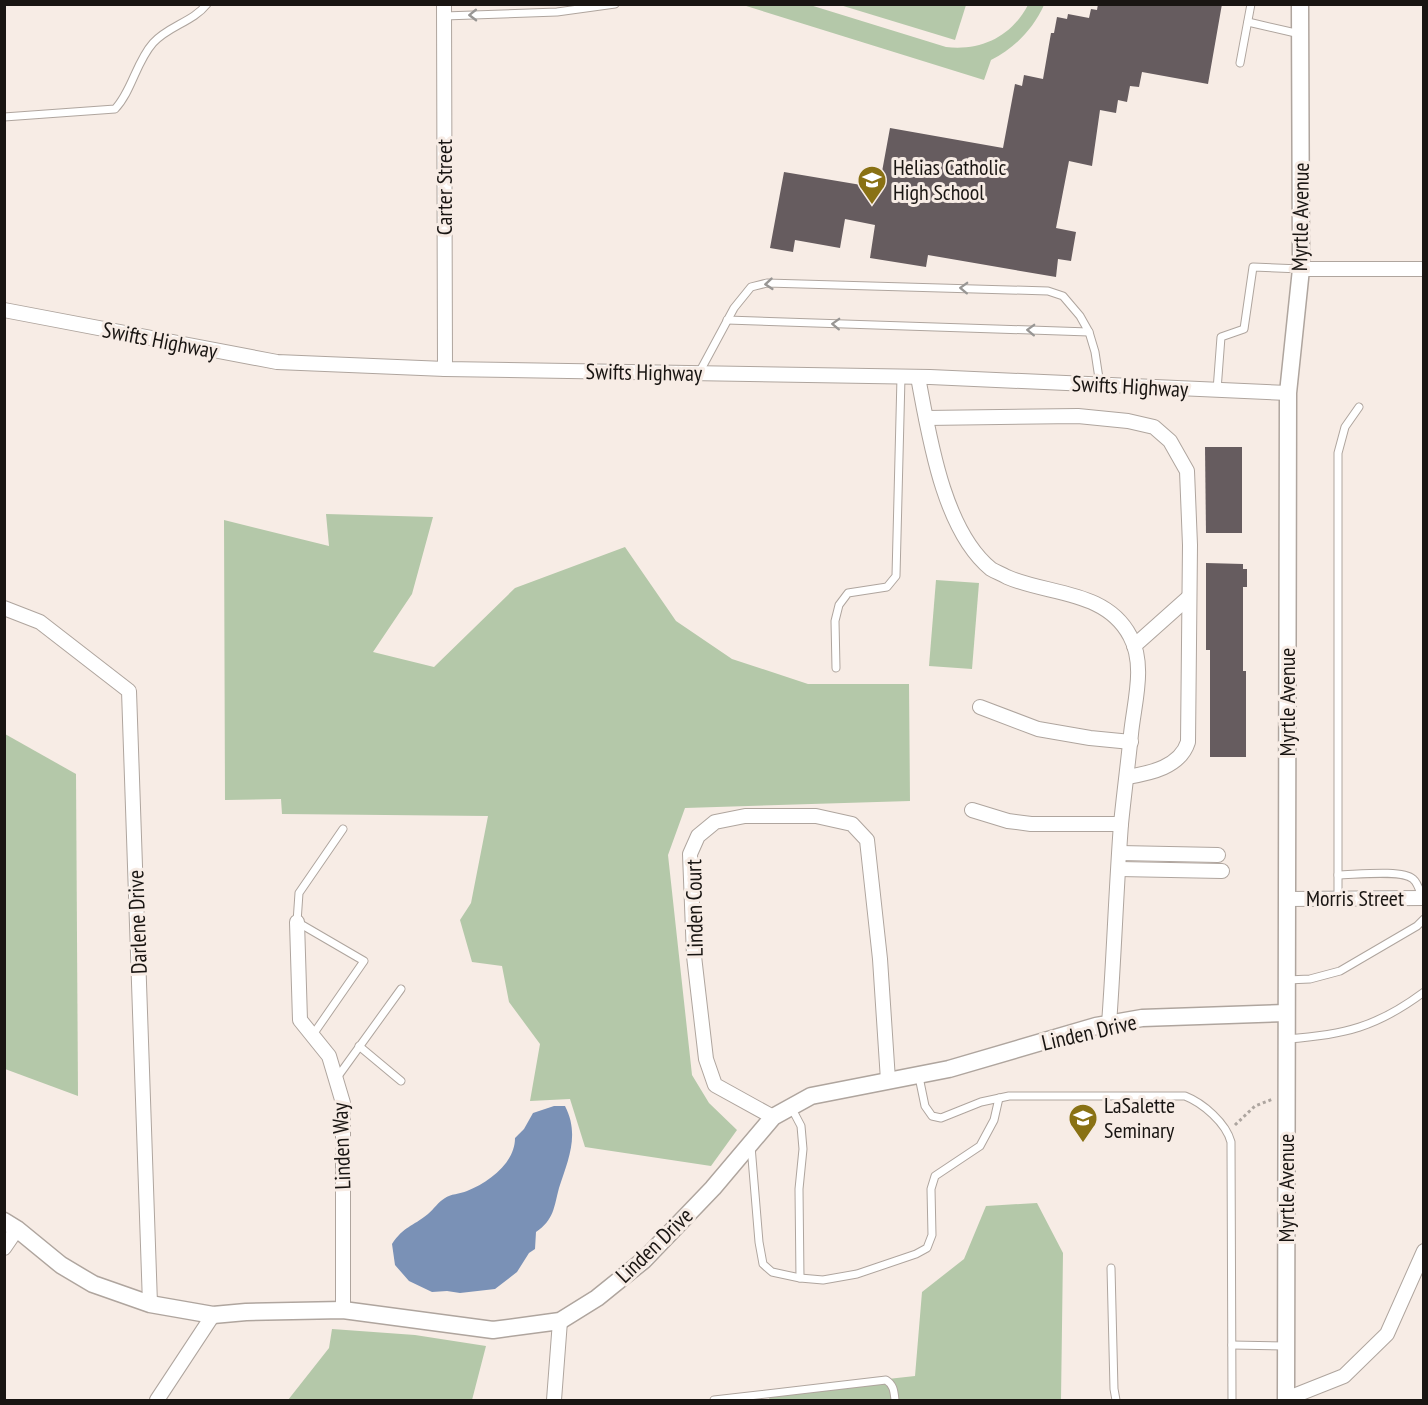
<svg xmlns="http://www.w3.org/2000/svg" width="1428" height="1405" viewBox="0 0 1428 1405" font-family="'PT Sans Narrow',sans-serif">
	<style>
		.green { fill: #b4c8a9 }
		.water { fill: #7a91b6 }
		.building { fill: #665c5f }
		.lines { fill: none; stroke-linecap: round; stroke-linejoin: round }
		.service-casing { stroke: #afa59e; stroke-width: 9 }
		.minor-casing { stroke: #afa59e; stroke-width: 16 }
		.tertiary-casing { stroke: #afa59e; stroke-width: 19 }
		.path { stroke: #ada59f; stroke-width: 3; stroke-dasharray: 3 3; stroke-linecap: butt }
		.service { stroke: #fff; stroke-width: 7 }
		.minor { stroke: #fff; stroke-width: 14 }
		.tertiary { stroke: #fff; stroke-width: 16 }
		.oneway { stroke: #989694 }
		.labels { text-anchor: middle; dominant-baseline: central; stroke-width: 6; stroke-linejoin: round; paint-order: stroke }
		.poi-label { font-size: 22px; fill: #191512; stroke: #f7ece5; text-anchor: start }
		.street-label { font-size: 22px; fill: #191512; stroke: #f7ece5 }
	</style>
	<rect width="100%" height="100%" fill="#f7ece5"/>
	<g class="green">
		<path d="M743,5H810L946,47C981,51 1011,37 1028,5H1044C1033,29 1015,48 991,60L984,80Z"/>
		<path d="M840,5H966L955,40Z"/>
		<path d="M326,514L433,517L412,594L373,652L434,667L515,588L625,547L676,621L732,659L808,684H909L910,801L685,808L668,855L692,1075L709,1103L737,1130L711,1166L585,1147L570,1099L530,1101L540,1044L509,1002L502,966L472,962L460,920L471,903L488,816L282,814L281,799L225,800L224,520L329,546Z"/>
		<path d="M936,580L979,583L972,669L929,666Z"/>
		<path d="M5,734L76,774L78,1096L5,1069Z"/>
		<path d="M1037,1203L1063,1253L1061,1400H769L770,1392L915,1376L922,1292L964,1259L986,1206Z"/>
		<path d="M332,1329L415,1335L486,1346L472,1400H288L329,1348Z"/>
	</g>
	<path class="water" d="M554,1106H565C580,1135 568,1160 559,1188C554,1207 554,1220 536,1232L535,1249L529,1253L517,1272L495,1289L460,1293L447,1291L432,1292L409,1281L395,1265L392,1244C404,1226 412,1227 428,1214C434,1209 438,1202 445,1198C450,1194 460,1194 467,1191C489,1182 515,1163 515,1138L524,1129L533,1113Z"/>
	<g class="building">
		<path d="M1098,4H1222L1208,84L1142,72L1139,87L1130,86L1127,102L1118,100L1116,113L1100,110L1092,166L1069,161L1056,228L1076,232L1071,261L1058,259L1056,277L928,255L926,267L870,258L875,225L845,219L840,248L795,240L793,252L770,248L784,172L879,188L890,128L1003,148L1015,84L1022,86L1024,75L1043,79L1051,33H1054L1057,17L1067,19L1068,14L1089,18L1091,9L1097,10Z"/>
		<path d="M1205,447H1242V533H1206Z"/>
		<path d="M1206,563L1243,564V569H1247V587H1243V671H1246V757H1210V650H1206Z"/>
	</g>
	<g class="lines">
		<g class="service-casing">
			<g id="service">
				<path d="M444,16L557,12L615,4"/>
				<path d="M1248,22L1300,34"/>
				<path d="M1240,63L1251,4"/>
				<path d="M4,117L115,109C132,91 136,62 153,43C168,26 193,22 207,4"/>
				<path d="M727,320L1089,332"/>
				<path d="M699,373L734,308L751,287L767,283L1048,291L1063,296L1080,316L1089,332L1095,352L1100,385"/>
				<path d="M1217,390L1221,337L1244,329L1253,267L1301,269"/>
				<path d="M836,668L835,621L839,605L848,593L887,587L896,576L901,377"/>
				<path d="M1338,875C1354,875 1402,869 1413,879C1419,884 1420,893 1423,900"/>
				<path d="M1338,899V453L1345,427L1359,407"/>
				<path d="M1287,980L1310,979L1340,971L1417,926L1424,919"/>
				<path d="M312,1036L364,961L297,922L299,893L343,829"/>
				<path d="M1287,1039C1344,1035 1377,1027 1424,992"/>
				<path d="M359,1046L401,1081"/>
				<path d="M919,1077L925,1106L932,1116L941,1118L981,1102L1009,1096H1185C1203,1103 1226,1123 1231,1142L1232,1400"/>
				<path d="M336,1079L401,989"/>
				<path d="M791,1107L801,1126L803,1149L799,1189L800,1278"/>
				<path d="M751,1146L759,1242L763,1264L772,1272L800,1278L823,1280L857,1274L916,1254L927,1248L932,1235L931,1189L935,1176L980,1146L994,1120L999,1098"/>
				<path d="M1111,1268L1114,1389L1116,1400"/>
				<path d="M1232,1345L1286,1346"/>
				<path d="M714,1400L886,1380C894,1385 894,1392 895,1400"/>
			</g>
		</g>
		<g class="minor-casing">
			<g id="minor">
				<path d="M444,4L445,369"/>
				<path d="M1301,269H1424"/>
				<path d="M4,310L277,362L445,369L930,377L1288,393"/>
				<path d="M918,377C929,435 943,530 991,569C996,572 1002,574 1007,577C1048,595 1106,590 1130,636C1146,665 1134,703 1131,734C1128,764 1124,794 1121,824C1116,891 1114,957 1109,1024"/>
				<path d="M926,418L1078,416L1128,421L1154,427L1170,441L1187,471L1190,545L1188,742C1180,767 1151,773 1127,777"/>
				<path d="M4,608L40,622L129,691L150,1304"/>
				<path d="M1134,646L1189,597"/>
				<path d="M980,707L1038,729L1090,738L1131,742"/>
				<path d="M972,810L1008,821L1031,824H1121"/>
				<path d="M1120,853L1218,855"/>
				<path d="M1119,869L1222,871"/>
				<path d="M1286,899L1424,898"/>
				<path d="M297,922L300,1020L329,1056L343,1103V1310"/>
				<path d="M773,1117L715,1085L706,1059L694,956L690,854L698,836L715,822L745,816H816L852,824L867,840L880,959L888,1080"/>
				<path d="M4,1248L17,1229"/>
				<path d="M1286,1399L1344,1376L1387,1334L1424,1251"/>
				<path d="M157,1400L213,1315"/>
				<path d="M554,1400L560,1321"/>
			</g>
		</g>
		<g class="tertiary-casing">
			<g id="tertiary">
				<path d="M4,1221L17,1229L61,1265L93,1284L150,1304L213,1315L246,1312L343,1310L493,1330L560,1321L597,1298L644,1260L713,1188L773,1117L811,1096L949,1069L1096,1026L1142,1018L1286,1013"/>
				<path d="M1286,1400L1288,393L1301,269L1300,4"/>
			</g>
		</g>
		<path class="path" d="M1235,1125L1255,1106L1273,1099"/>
		<use href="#service" class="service"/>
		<use href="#minor" class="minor"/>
		<use href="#tertiary" class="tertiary"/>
	</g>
	<defs><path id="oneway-chevron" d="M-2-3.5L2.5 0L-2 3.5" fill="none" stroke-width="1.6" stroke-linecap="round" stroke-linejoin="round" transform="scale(1.5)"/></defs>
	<g class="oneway">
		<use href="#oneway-chevron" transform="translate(473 15) rotate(179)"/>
		<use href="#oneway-chevron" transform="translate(769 284) rotate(175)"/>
		<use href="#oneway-chevron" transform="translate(964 288) rotate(-178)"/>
		<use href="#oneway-chevron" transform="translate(836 324) rotate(-178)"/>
		<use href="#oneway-chevron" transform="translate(1031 330) rotate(-178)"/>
	</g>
	<defs>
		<g id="school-pin" transform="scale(1.5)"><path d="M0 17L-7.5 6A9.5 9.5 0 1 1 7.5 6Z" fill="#897114" stroke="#f7ece5"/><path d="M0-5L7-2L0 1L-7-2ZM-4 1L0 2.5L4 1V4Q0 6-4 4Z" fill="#fff"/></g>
	</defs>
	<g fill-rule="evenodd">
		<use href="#school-pin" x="872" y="180"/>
		<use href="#school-pin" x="1083" y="1118"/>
	</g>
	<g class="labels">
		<g class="poi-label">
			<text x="893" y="167">Helias Catholic<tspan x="893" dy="25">High School</tspan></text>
			<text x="1104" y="1105">LaSalette<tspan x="1104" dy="25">Seminary</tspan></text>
		</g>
		<g class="street-label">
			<text transform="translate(444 187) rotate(-90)">Carter Street</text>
			<text transform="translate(1300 217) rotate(-89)">Myrtle Avenue</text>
			<text transform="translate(160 340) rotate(11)">Swifts Highway</text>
			<text transform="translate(644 372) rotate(1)">Swifts Highway</text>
			<text transform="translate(1130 386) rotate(3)">Swifts Highway</text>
			<text transform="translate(1287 702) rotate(-90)">Myrtle Avenue</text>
			<text x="1355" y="898">Morris Street</text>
			<text transform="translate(694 908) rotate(-91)">Linden Court</text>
			<text transform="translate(137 922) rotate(-92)">Darlene Drive</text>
			<text transform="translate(1089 1032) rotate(-13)">Linden Drive</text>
			<text transform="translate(341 1146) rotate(-92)">Linden Way</text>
			<text transform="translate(1286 1188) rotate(-90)">Myrtle Avenue</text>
			<text transform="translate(654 1245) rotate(-44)">Linden Drive</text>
		</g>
	</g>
	<rect width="1428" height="1405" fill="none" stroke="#191512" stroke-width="12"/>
</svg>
